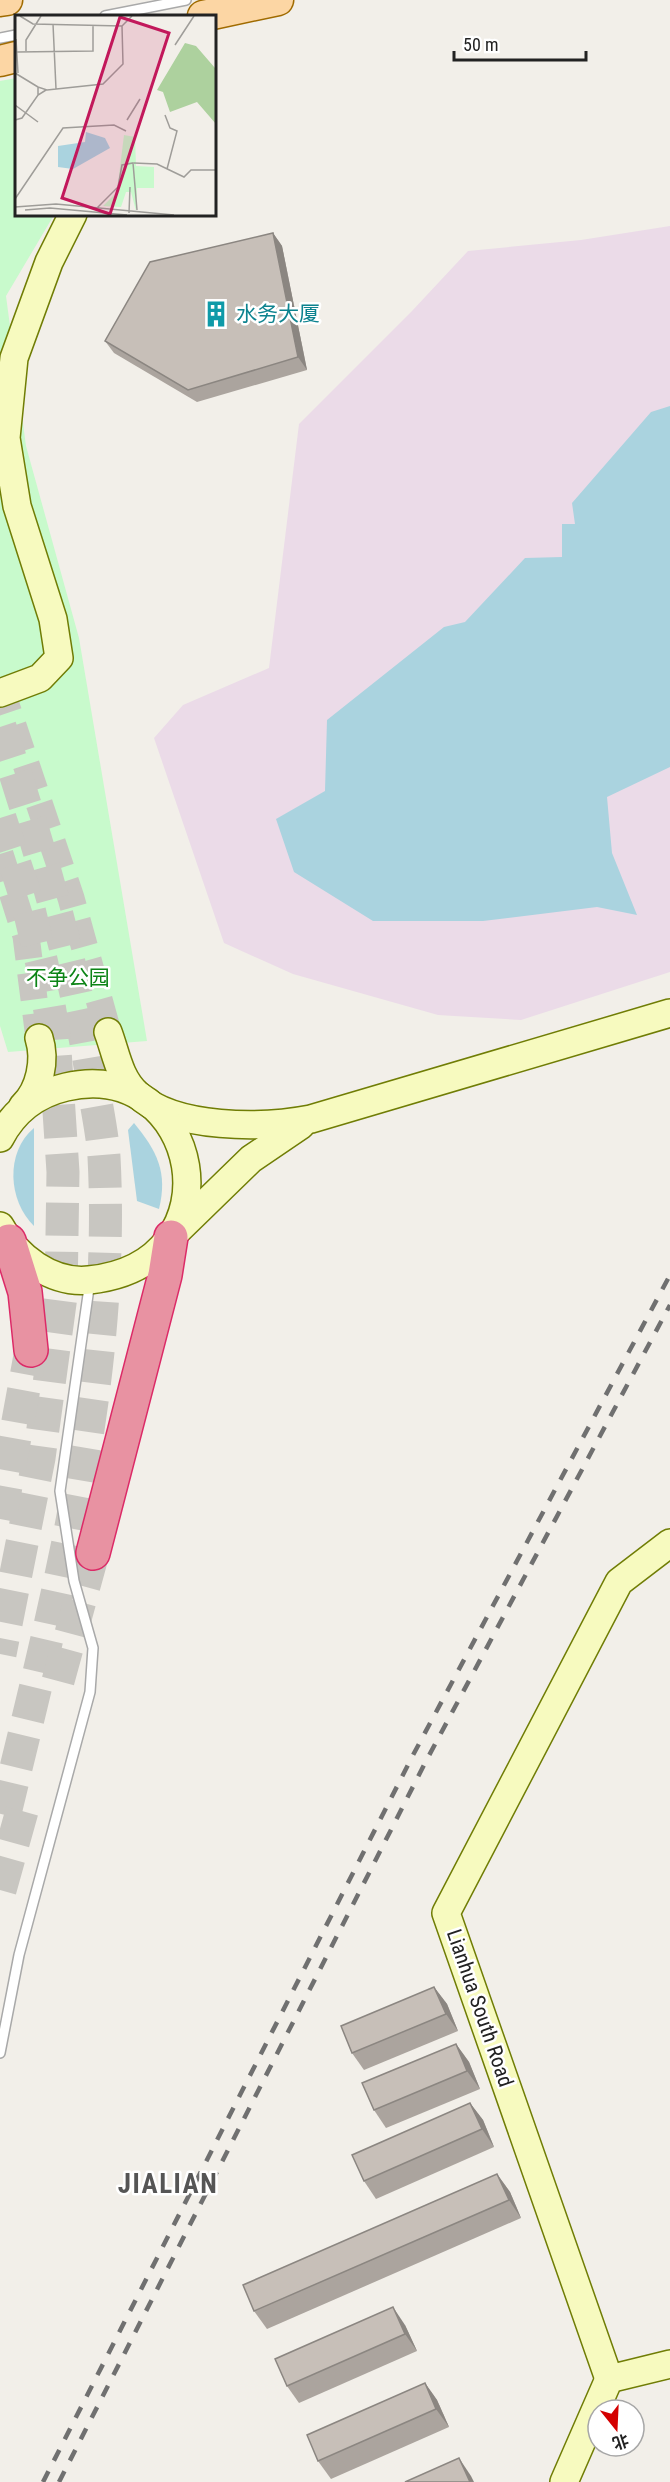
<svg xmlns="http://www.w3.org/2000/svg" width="670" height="2482" viewBox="0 0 670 2482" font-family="'Roboto Condensed','Noto Sans SC',sans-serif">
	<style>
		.industrial { fill: #ebdbe8 }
		.park { fill: #c8facc }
		.water { fill: #aad3df }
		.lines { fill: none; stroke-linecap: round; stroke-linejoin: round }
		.secondary-tunnel { stroke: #c8c6c1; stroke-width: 27; stroke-dasharray: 27 14; stroke-linecap: butt }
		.highway-tunnel { stroke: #c8c6c1; stroke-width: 33; stroke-dasharray: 33 16; stroke-linecap: butt }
		.lane-casing { stroke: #a9a9a9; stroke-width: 12 }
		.secondary-casing { stroke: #707d05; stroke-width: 30 }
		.primary-casing { stroke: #a06b00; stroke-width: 33 }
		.highway-casing { stroke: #dc2a67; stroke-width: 36 }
		.lane { stroke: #fff; stroke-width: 9 }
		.secondary { stroke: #f7fabf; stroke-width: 27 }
		.primary { stroke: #fcd6a4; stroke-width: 30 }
		.highway { stroke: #e892a2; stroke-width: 33 }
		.rail { stroke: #707070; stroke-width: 4.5; stroke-dasharray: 12 12; stroke-linecap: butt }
		.wall { fill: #aba49e }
		.shaded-wall { fill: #8b8681 }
		.building { fill: #c7bfb8; stroke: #8b8681; stroke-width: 1.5 }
		.labels { text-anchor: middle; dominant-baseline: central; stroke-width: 5; stroke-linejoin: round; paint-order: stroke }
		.culture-label { font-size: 21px; fill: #0d838f; stroke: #fff; text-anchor: start }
		.park-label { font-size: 21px; fill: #0c8416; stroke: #fff }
		.street-label { font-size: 21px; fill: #222; stroke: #fff }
		.district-label { font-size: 27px; font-weight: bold; letter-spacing: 1.5px; fill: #555; stroke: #fff }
		.inset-road { fill: none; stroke: #9f9d99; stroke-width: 1.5 }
		.view { fill: #c2185b; fill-opacity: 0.15; stroke: #c2185b; stroke-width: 3 }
		.inset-edge { fill: none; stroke: #222; stroke-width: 3 }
	</style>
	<rect width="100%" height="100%" fill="#f2efe9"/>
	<path class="industrial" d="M670,226V972L521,1020L438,1015L293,974L224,943L154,738L183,705L269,668L299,424L412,311L468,251L581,240Z"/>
	<path class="park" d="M16,78V214L54,215L6,296L26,446L79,638L147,1041L8,1052L0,1026V81Z"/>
	<g class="water">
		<path d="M670,406V767L607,797L612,853L637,915L597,907L483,921H373L294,872L276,819L325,791L327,720L444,627L465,622L525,558L562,557V524H575L572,503L651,412Z"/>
		<path d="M134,1123C157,1151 168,1172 159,1209L137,1201L128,1130Z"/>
		<path d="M34,1128V1226C8,1201 5,1152 34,1128Z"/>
	</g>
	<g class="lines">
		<g class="secondary-tunnel">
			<path d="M0,687L71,898L108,1032"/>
			<path d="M0,854L26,936L39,1038"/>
		</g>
		<g class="highway-tunnel">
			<path d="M0,727C38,842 73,958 92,1078C96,1104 102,1131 104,1157C116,1386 53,1613 0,1834"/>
			<path d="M0,818L27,901L42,964L54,1035L63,1172L61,1296L39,1458L0,1654"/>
			<path d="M0,1519L31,1350"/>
			<path d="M58,1681L93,1553"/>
			<path d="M0,1890L22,1811"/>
		</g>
		<g class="lane-casing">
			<g id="lane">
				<path d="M105,16L186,0"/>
				<path d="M0,38L16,35"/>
				<path d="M0,2053L19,1955L90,1692L93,1648L74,1581L60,1491L90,1281"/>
			</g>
		</g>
		<g class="secondary-casing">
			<g id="secondary">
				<path d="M0,693L40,678L59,658L53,619L17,506L6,438L14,358L49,262L73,214"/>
				<path d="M108,1032C116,1053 119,1078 137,1094C174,1130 264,1128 311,1119L670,1013"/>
				<path d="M23,1106C40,1090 46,1060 39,1038"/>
				<path d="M0,1138C14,1111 36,1094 66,1087C200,1056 243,1264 89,1280C52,1284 16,1257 0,1226"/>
				<path d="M178,1230L251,1159L301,1125"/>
				<path d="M609,2379L446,1913L619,1582L670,1543"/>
				<path d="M564,2482L609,2379L670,2364"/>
			</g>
		</g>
		<g class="primary-casing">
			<g id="primary">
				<path d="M0,1L7,0"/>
				<path d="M203,16L278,0"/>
				<path d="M0,61L16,57"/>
			</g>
		</g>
		<g class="highway-casing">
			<g id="highway">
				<path d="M9,1241L25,1292L31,1350"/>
				<path d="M93,1553L165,1275L171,1237"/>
			</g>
		</g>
		<use href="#lane" class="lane"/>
		<use href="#secondary" class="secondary"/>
		<use href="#primary" class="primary"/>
		<use href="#highway" class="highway"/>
		<g class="rail">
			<path d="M43,2482L412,1757L670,1275"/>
			<path d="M59,2482L425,1763L670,1305"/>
		</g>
	</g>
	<g class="wall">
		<path d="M273,233L282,246L307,370L197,402L114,353L105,341Z"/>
		<path d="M434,1987L447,2004L458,2031L364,2070L352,2053Z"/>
		<path d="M456,2044L469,2062L480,2089L386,2128L374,2110Z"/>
		<path d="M470,2103L483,2120L494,2147L376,2199L364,2181Z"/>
		<path d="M497,2174L510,2192L521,2218L267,2329L254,2311Z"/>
		<path d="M405,2325L417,2351L299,2403L287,2386Z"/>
		<path d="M425,2383L437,2400L449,2427L331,2479L318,2461Z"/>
	</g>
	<g class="shaded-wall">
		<path d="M273,233L282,246L307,370L298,357Z"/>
		<path d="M434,1987L447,2004L458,2031L446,2014Z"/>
		<path d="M456,2044L469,2062L480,2089L467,2071Z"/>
		<path d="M470,2103L483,2120L494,2147L482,2129Z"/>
		<path d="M497,2174L510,2192L521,2218L509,2200Z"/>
		<path d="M393,2307L405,2325L417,2351L405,2334Z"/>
		<path d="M425,2383L437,2400L449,2427L436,2409Z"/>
		<path d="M459,2458L471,2476L474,2482H470Z"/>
	</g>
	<g class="building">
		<path d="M273,233L298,357L188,390L105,341L150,262Z"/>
		<path d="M434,1987L446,2014L352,2053L341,2026Z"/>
		<path d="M456,2044L467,2071L374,2110L362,2083Z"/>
		<path d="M470,2103L482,2129L364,2181L352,2155Z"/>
		<path d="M497,2174L509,2200L254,2311L243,2285Z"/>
		<path d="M393,2307L405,2334L287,2386L275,2359Z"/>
		<path d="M425,2383L436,2409L318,2461L307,2435Z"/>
		<path d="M459,2458L470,2482H405Z"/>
	</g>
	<defs>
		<g id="building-bare" transform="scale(2.07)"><path d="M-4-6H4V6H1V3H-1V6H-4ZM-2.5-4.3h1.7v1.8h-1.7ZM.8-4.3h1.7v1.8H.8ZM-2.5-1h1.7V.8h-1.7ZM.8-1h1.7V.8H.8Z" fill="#0f9aa8" stroke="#fff" stroke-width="2.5" paint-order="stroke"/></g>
	</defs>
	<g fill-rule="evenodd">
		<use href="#building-bare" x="216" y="314"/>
	</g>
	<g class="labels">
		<g class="culture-label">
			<text x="236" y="314">水务大厦</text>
		</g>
		<g class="park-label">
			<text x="68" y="978">不争公园</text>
		</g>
		<g class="street-label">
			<text transform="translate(480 2008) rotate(71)">Lianhua South Road</text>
		</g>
		<g class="district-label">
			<text x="168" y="2184">JIALIAN</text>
		</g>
	</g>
	<g transform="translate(15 15)">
		<rect width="201" height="201" fill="#f2efe9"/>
		<path d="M170,28L181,31L200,53L201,109L182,87L155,97L148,77L142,75Z" fill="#add19e"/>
		<path d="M109,120L120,122L121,151L139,152V173H122L121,196L116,177H111L106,192L88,191L102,177Z" fill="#c8facc"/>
		<path d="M71,117L90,123L95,133L58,154L43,152V131L70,127Z" fill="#aad3df"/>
		<path class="inset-road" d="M5,1L18,9L107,11L117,1M38,9L41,74M1,24L3,58M160,30L179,1M11,36V25L26,1M2,37L78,36V10M0,58L23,72M23,80V72L32,75L88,69L108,49L107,11M0,90L23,107M150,100L155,113L162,116L152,154M0,105L7,103L23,80L31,75M112,105L125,84M119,148L142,149L169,162L176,155H201M0,184L48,113L99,110L111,116M0,192L41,189L159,200M82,193L103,172L107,150L118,148L122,195M10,195L35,193L112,200M114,198L115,172"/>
		<path class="view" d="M105,2L154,18L95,199L47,183Z"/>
		<rect width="201" height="201" class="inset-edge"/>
	</g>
	<g transform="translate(616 2428) rotate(162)"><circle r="28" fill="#ffffff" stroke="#a7a7a7" stroke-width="1.5"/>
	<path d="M0-4.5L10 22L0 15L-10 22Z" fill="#d40000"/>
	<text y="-9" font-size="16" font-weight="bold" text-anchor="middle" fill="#222222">北</text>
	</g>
	<path d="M454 51v9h132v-9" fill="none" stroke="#222222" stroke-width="3"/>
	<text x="463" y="51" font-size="18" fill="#222222" stroke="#ffffff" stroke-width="4.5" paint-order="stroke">50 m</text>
</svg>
